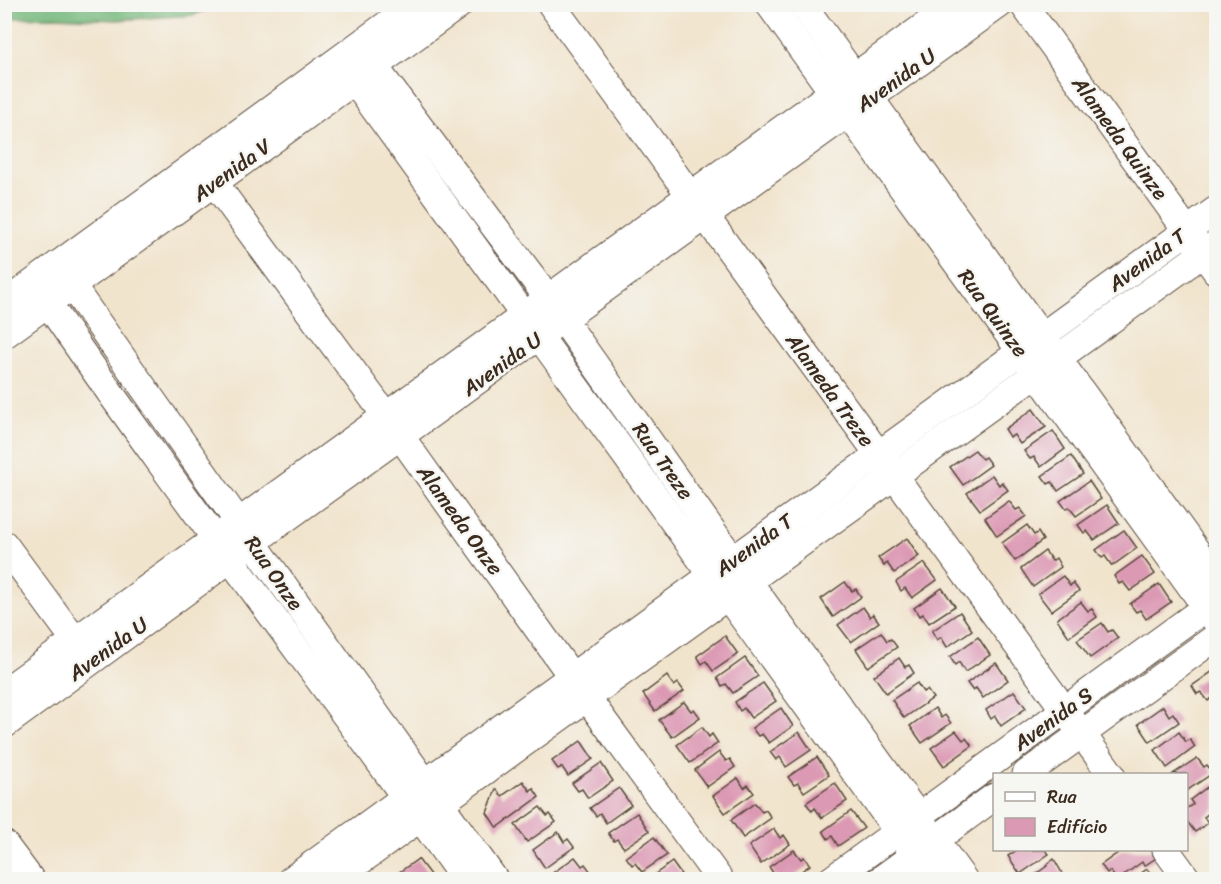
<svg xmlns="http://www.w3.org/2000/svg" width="1221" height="884" viewBox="0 0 1221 884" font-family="Sriracha,sans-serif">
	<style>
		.forest { fill: #74b87c; stroke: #58714d; stroke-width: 1.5 }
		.building { fill: #dc99b4 }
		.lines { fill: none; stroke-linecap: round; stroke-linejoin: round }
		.minor-casing { stroke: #564638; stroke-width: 29 }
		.minor { stroke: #fff; stroke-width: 27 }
		.labels { text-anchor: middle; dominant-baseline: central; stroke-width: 5; stroke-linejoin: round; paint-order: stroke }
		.street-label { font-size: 21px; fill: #3b2a1e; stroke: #f6f6f2 }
	</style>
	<rect width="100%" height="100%" fill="#f6f6f2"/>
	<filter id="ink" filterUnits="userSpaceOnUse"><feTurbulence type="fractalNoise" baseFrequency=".0167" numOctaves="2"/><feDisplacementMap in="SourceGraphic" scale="12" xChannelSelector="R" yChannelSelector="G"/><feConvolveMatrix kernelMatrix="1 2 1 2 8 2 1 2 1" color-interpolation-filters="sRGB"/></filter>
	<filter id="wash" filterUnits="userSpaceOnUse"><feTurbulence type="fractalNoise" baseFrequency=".008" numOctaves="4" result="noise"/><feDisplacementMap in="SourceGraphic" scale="24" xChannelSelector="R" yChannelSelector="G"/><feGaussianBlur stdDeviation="1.35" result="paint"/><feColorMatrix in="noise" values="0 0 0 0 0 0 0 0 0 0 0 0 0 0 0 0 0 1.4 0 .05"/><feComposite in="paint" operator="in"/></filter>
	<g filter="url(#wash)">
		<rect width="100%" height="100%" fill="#f1e4cd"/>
		<path class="forest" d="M5,4H216V5L194,15L116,20L55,17L7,18H5Z"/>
		<g id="blocks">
			<g class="building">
				<path d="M1033,409L1046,427L1020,444L1014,435L1010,437L1005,429Z"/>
				<path d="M1053,431L1065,449L1041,467L1034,457L1030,459L1024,451Z"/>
				<path d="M975,450L982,459L985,457L991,465L963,485L950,467Z"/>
				<path d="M1071,456L1083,474L1058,491L1052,482L1048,484L1042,476Z"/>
				<path d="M992,475L999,485L1002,482L1008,490L980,510L967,493Z"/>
				<path d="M1089,481L1101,499L1076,516L1069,507L1066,509L1060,501Z"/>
				<path d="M1009,501L1016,510L1020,508L1026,516L997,536L985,518Z"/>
				<path d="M1107,505L1119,523L1094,540L1087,531L1084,533L1078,525Z"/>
				<path d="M1027,525L1034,535L1038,532L1043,540L1015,561L1002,543Z"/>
				<path d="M1124,530L1137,548L1112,566L1105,556L1102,558L1096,550Z"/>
				<path d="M907,538L919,556L894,573L887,563L884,566L878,558Z"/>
				<path d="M1045,551L1052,561L1056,558L1061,567L1033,587L1021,569Z"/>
				<path d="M1142,556L1155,574L1130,591L1123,582L1119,584L1114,576Z"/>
				<path d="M924,563L937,580L912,598L905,588L901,591L896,582Z"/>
				<path d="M1063,576L1070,586L1073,583L1079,591L1051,611L1038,594Z"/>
				<path d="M845,582L852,591L856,589L861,597L833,617L821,599Z"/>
				<path d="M1159,584L1171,602L1146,619L1140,610L1136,612L1130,604Z"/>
				<path d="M942,588L955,606L929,623L923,614L919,616L914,608Z"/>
				<path d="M1081,602L1088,611L1092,609L1097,617L1069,637L1057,619Z"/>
				<path d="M863,607L870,617L873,614L879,622L851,642L838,625Z"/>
				<path d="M960,612L972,630L947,647L941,637L937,640L932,631Z"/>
				<path d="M1102,623L1108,632L1112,630L1118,638L1090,658L1077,640Z"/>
				<path d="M881,632L887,641L891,639L897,647L868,667L856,649Z"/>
				<path d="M725,636L738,654L713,671L706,661L702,664L697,656Z"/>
				<path d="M978,637L990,655L965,672L959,662L955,665L950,657Z"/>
				<path d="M745,658L758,676L733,693L726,684L722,686L717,678Z"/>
				<path d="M899,658L905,667L909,665L914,673L886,693L874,676Z"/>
				<path d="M996,663L1008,680L983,698L976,688L973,691L967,683Z"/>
				<path d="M1216,669V695L1208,701L1201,692L1197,694L1192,686Z"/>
				<path d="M667,676L674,686L678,683L684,691L655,711L643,694Z"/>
				<path d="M763,683L776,701L751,718L744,708L740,711L735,702Z"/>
				<path d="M917,683L923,692L927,690L933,698L904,718L892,700Z"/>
				<path d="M1014,691L1026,708L1001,726L995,716L991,719L986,710Z"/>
				<path d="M684,702L691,711L694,709L700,717L672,737L659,720Z"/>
				<path d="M1163,706L1169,716L1173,713L1179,722L1150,742L1138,724Z"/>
				<path d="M781,708L793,726L769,743L762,734L758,736L752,728Z"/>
				<path d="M935,708L941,718L945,715L951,723L922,743L910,726Z"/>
				<path d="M702,727L709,737L712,734L718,743L690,763L677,745Z"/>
				<path d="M956,731L963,740L966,738L972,746L944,766L931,748Z"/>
				<path d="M799,732L811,750L786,767L780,757L776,760L770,752Z"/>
				<path d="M1179,732L1186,742L1190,739L1195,747L1167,768L1155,750Z"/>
				<path d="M581,741L593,759L568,776L562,767L558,769L552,761Z"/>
				<path d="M719,752L726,761L730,759L735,767L707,787L695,770Z"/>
				<path d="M817,757L829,775L804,792L798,783L794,785L788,777Z"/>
				<path d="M1197,758L1204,767L1207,765L1213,773L1186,791V774H1173Z"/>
				<path d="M601,763L613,781L588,798L582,789L578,791L572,783Z"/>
				<path d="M738,778L744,788L748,785L754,793L725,813L713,796Z"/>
				<path d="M523,781L530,791L533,788L539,797L497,828L487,813L496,789L502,796Z"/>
				<path d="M1214,782L1216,785V808L1204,817L1208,823L1195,832L1186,820V809L1193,804L1190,800Z"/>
				<path d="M835,783L847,801L822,818L815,808L812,811L806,803Z"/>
				<path d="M619,788L631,805L606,823L600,813L596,816L590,808Z"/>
				<path d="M755,803L762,812L766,810L771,818L743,838L731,820Z"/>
				<path d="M540,807L547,816L550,814L556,822L527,842L515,825Z"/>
				<path d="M851,811L864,828L838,846L832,836L828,839L823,831Z"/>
				<path d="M637,813L649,831L624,848L617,839L614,841L608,833Z"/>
				<path d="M774,829L780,838L784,835L790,844L761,864L749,846Z"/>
				<path d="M558,832L564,842L568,839L574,847L545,868L533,850Z"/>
				<path d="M654,837L667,855L642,872L635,863L632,865L626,857Z"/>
				<path d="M794,850L801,859L804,857L810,865L789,880H778L769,867Z"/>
				<path d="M1017,850H1045L1049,854L1020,874L1008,856Z"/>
				<path d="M1122,850H1154L1159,856L1144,866L1142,862L1117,880L1110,871L1107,873L1101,865Z"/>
				<path d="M575,857L582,866L585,864L591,872L581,880H554L550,875Z"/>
				<path d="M418,859L431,876L426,880H388Z"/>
				<path d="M1054,859L1066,880H1028L1047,866L1046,865Z"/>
				<path d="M672,862L685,880H647Z"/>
				<path d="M1147,869L1155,880H1132Z"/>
			</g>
		</g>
	</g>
	<g filter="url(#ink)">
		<use href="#blocks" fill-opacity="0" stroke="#564638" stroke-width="1.5"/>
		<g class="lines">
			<g class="minor-casing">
				<g id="minor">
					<path d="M551,4L1111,774"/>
					<path d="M769,4L1216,621"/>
					<path d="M802,4L1216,578"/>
					<path d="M1023,4L1216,271"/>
					<path d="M359,46L548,298L733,560L964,880"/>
					<path d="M339,60L933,880"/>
					<path d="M199,162L386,416L587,698L720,880"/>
					<path d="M57,265L239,523L495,880"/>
					<path d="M34,283C172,486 322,680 465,880"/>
					<path d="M4,304L415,4"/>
					<path d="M4,335L460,4"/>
					<path d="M4,544L85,654"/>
					<path d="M4,692L955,4"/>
					<path d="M4,725L253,542L1000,4"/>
					<path d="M1026,774L1216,637"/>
					<path d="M4,844L31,880"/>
					<path d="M1166,850L1188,880"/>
					<path d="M291,880L1216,210"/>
					<path d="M334,880L1216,244"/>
					<path d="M831,880L1216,600"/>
					<path d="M880,880L994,797"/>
				</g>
			</g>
			<use href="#minor" class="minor"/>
		</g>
	</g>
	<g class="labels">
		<g class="street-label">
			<text transform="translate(896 80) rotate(-36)">Avenida U</text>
			<text transform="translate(1120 138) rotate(54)">Alameda Quinze</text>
			<text transform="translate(232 170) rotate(-36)">Avenida V</text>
			<text transform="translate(1147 260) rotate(-36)">Avenida T</text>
			<text transform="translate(993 313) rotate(54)">Rua Quinze</text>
			<text transform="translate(502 364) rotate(-36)">Avenida U</text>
			<text transform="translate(830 390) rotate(54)">Alameda Treze</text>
			<text transform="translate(663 461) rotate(55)">Rua Treze</text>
			<text transform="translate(460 520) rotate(54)">Alameda Onze</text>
			<text transform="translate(754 545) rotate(-36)">Avenida T</text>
			<text transform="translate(274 573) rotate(55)">Rua Onze</text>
			<text transform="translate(108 649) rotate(-36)">Avenida U</text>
			<text transform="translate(1053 719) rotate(-36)">Avenida S</text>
		</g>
	</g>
	<rect width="1221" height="884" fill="none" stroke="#f6f6f2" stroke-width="24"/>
	<rect x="993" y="773" width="195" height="78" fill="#f6f6f2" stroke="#aba49d" stroke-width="1.5"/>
	<rect x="1005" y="792" width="30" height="9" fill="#ffffff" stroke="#aba49d" stroke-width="1.5"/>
	<text x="1047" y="803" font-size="18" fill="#3b2a1e">Rua</text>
	<rect x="1005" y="818" width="30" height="18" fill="#dc99b4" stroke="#aba49d" stroke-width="1.5"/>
	<text x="1047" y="833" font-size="18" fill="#3b2a1e">Edifício</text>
</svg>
